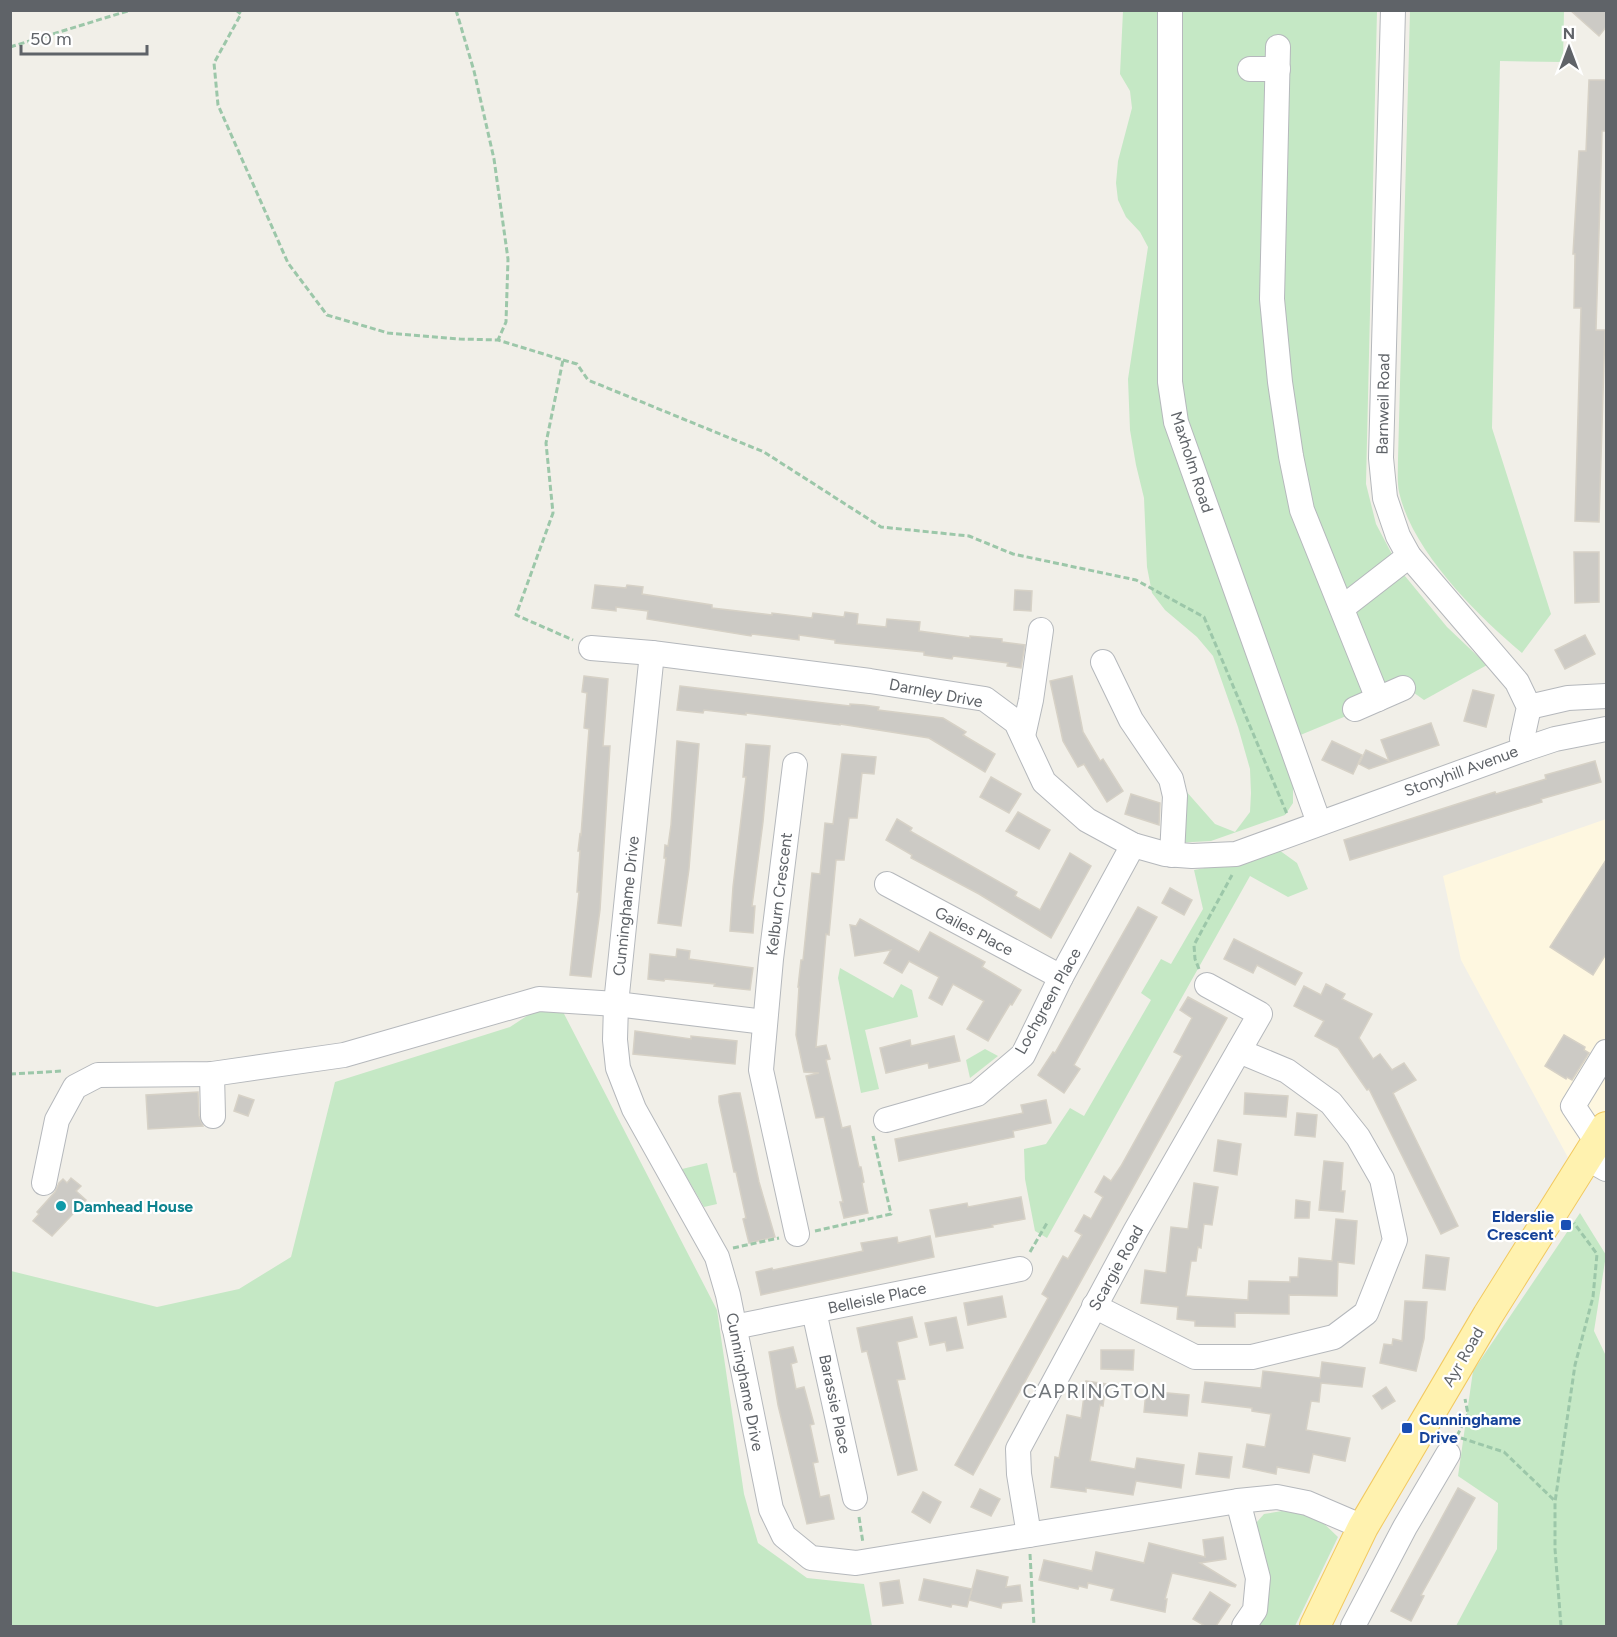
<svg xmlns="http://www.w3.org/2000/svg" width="1617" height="1637" viewBox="0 0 1617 1637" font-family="Figtree,sans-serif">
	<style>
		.commercial { fill: #fef7e0 }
		.green { fill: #c5e8c5 }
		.building { fill: #cccac5; stroke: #d6d1c6; stroke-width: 1.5 }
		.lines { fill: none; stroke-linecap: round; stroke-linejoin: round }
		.minor-casing { stroke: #b5b8bc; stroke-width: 26 }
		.major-casing { stroke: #f2c960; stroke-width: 32 }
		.path { stroke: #9cc7a9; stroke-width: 3; stroke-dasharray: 6 3; stroke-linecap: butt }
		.minor { stroke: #fff; stroke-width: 24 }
		.major { stroke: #fff2af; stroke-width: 30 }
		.culture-dot { fill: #0f9aa8; stroke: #fff; stroke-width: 2 }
		.transit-dot { fill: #1a4fb4; stroke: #fff; stroke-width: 2 }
		.labels { text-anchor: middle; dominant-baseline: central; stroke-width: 4.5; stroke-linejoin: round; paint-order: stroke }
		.street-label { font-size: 16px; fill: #5f6368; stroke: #fff }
		.culture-label { font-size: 16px; font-weight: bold; fill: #0d838f; stroke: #fff; text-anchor: start }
		.transit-label { font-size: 16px; font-weight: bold; fill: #164399; stroke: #fff; text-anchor: end }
		.quarter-label { font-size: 20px; letter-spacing: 1.5px; fill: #70757a; stroke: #fff }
	</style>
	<rect width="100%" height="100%" fill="#f1efe8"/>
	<path class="commercial" d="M1606,819V1109L1572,1165L1461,960L1443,876Z"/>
	<g class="green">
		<path d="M1123,11H1161V390L1293,779V803L1285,815L1211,841L1175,843L1185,790L1215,824L1235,832L1250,812L1251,793L1250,769L1238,727L1213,656L1197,637L1165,610L1152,593L1147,567L1144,498L1136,465L1130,430L1128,379L1148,247L1140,232L1126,217L1118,200L1116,183L1118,161L1132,108L1130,91L1120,74Z"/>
		<path d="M1181,11H1377L1366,484L1376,524L1394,558L1349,592L1340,587L1320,540L1308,506L1298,465L1281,329L1280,299L1286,43L1272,42L1271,55L1268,60L1247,62V76L1265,77L1270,82L1265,299L1272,378L1287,476L1294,512L1366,690L1362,697L1347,704L1351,714L1298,736L1182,402L1180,380Z"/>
		<path d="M1410,11H1564L1563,62L1500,61L1492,428L1551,614L1522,653C1477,615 1412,551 1399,492C1397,481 1398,470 1398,459Z"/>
		<path d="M1400,570L1447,627L1487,665L1424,700L1410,690L1384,685L1353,608Z"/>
		<path d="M1279,850L1297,863L1308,889L1288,897L1250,876L1047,1238L1035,1231L1025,1179L1024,1149L1046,1144L1070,1108L1084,1116L1151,1000L1141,993L1161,959L1171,964L1203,909L1194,870L1232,863Z"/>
		<path d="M840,968L893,998L901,984L912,990L918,1017L865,1030L879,1089L861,1093L838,978Z"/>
		<path d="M542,1006H560L717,1310L744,1494L758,1543L807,1578L864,1584L872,1626H11V1271L157,1307L239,1289L291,1257L335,1082L510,1027Z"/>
		<path d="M985,1049L998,1056L970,1078L966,1060Z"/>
		<path d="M707,1163L717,1204L704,1207L682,1169Z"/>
		<path d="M1580,1213L1606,1255L1594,1331L1606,1356V1626H1456L1497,1549L1498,1503L1458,1476L1473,1371Z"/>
		<path d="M1282,1511L1317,1517L1338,1537L1295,1626H1250L1256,1523L1264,1514Z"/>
	</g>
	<g class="building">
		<path d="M1570,10H1606V27L1599,36Z"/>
		<path d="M1589,80H1606V131H1602L1601,167L1596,330H1605L1599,522L1575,521L1581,308H1574L1575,254H1573L1579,151H1586Z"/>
		<path d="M1574,552H1599V602L1575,603Z"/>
		<path d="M595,585L626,588L627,585L643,587L642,594L712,605V608L772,615V613L812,618L813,613L844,617L845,612L858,614L857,624L886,627L887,619L920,622L919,631L970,638V636L1002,639V642L1025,645L1021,668L1007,666L1008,663L953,656L952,659L924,655V652L835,643V640L799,635V640L752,634L751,636L647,619L648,611L616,607V611L592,608Z"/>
		<path d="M1015,590L1032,591L1031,611L1014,610Z"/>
		<path d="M1585,635L1595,654L1565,669L1555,650Z"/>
		<path d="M584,676L608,679L603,746H610L600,910L591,977L570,975L579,892H577L580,851H578L580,834L581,835L589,729L584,728L587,693L582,692Z"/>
		<path d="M1072,676L1083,732L1100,761L1103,759L1123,791L1107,802L1084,764L1078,767L1063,741L1050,681Z"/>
		<path d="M680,686L850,706V704L864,705L879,707L878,710L943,718L966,732L963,735L995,754L985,772L929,738L840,724V725L746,713V715L704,710L703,713L677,710Z"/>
		<path d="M1473,690L1494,695L1486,727L1464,721Z"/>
		<path d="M1431,723L1439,745L1369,769L1359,764L1366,750L1389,761L1381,740Z"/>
		<path d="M677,741L699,744L689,869L681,926L658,923L666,858H664L665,845L668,846L671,825Z"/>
		<path d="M1332,741L1362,755L1353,774L1322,760Z"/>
		<path d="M746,744L770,746L763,822L752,906H755L753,933L730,931L733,887L746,777H743Z"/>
		<path d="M842,754L876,757L874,774L862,773L857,818H849L844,860H836L829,935L826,934L816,1047L826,1045L830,1059L826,1060L842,1128L850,1126L859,1167H861L864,1182L862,1183L868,1213L844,1218L840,1202H843L824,1117L816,1118L806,1076L819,1073L804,1072L796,1035L799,987H798L801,960H803L812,873L820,874L825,823L833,824Z"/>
		<path d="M1595,761L1601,782L1541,799L1542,802L1350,860L1344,840L1495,792L1496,794L1546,779L1545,775Z"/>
		<path d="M991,777L1021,794L1009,813L980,797Z"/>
		<path d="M1131,794L1160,803L1159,825L1125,814Z"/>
		<path d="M1018,812L1050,830L1039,849L1006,831Z"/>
		<path d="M897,819L912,828L910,831L1017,892L1015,896L1040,910L1070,853L1091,866L1051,938L979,894L911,858L912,855L886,840Z"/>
		<path d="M1606,860V954L1593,975L1550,947Z"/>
		<path d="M1170,888L1192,900L1184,915L1162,903Z"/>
		<path d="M1138,907L1157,917L1074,1065L1080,1069L1064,1093L1038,1075L1053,1052L1055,1053Z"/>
		<path d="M860,919L919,952L930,932L985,962L982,967L1021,990L1012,1005L1010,1004L988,1041L967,1029L984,1001L953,984L942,1005L929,998L939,977L909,961L902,973L884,963L891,950L855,956L850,925L856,926Z"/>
		<path d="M1234,939L1302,973L1295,985L1257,965L1253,973L1224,959Z"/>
		<path d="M677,949L690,951L689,959L753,968L750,990L714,986L715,984L665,979L664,981L648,979L650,954L676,957Z"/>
		<path d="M1326,984L1345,994L1342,999L1372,1014L1359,1038L1373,1059L1380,1054L1392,1070L1404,1063L1416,1080L1393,1093L1458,1226L1441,1234L1369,1089L1367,1090L1338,1048L1315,1036L1324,1021L1294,1006L1304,986L1321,995Z"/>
		<path d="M1188,997L1227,1018L973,1475L955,1465L1048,1298L1042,1294L1063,1256L1068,1259L1082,1235L1075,1231L1084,1215L1091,1219L1103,1197L1095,1192L1104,1176L1111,1181L1121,1166L1182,1056L1174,1052L1192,1018L1180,1010Z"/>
		<path d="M635,1031L691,1039V1036L737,1041L735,1064L633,1054Z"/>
		<path d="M1564,1035L1585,1047L1584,1050L1589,1053L1572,1080L1567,1077L1566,1079L1545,1066Z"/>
		<path d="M954,1036L960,1061L929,1068L928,1063L886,1073L880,1048L910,1040L911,1046Z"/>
		<path d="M198,1092L199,1116L203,1126L148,1129L146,1095Z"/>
		<path d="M734,1093H740L759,1182L775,1237L749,1243L743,1219L746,1218L736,1172H734L719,1102V1096Z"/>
		<path d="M1245,1093L1288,1096L1286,1117L1244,1114Z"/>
		<path d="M239,1095L254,1100L248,1116L234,1111Z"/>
		<path d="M1046,1100L1051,1123L1013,1131L1014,1137L899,1161L895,1139L1023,1113L1021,1105Z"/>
		<path d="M1297,1113L1317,1115L1315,1137L1295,1135Z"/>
		<path d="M1218,1140L1241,1144L1237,1175L1214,1171Z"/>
		<path d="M1324,1161L1343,1163L1341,1191H1345L1343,1212L1319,1210Z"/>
		<path d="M71,1178L81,1186L76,1191L86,1200L52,1236L33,1221L39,1214L37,1212L55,1192L59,1183L63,1179L67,1183Z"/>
		<path d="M1194,1183L1218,1187L1212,1225L1204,1224L1201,1248L1198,1247L1196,1261H1191L1186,1296L1248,1300L1249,1281L1290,1282V1277H1298L1299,1258L1332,1261L1336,1219L1357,1221L1354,1264L1338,1262L1337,1296L1289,1295V1314L1235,1313V1327L1195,1326V1321L1177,1319L1178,1307L1141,1303L1145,1270L1166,1273L1171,1227L1188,1229Z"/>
		<path d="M1021,1197L1025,1219L992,1225L993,1227L936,1237L930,1210L967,1203L968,1207Z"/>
		<path d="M1296,1200L1310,1202L1309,1218H1295Z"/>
		<path d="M930,1236L934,1257L761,1295L756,1272L772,1268L773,1270L863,1251L861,1243L897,1237L898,1243Z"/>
		<path d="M1426,1255L1449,1258L1445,1290L1423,1288Z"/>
		<path d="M1002,1296L1006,1317L968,1325L964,1303Z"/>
		<path d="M1405,1301L1427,1302L1424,1339L1416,1371L1380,1363L1384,1344L1392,1345L1393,1339L1402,1341Z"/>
		<path d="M912,1317L917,1337L897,1342L905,1379L897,1380L917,1470L898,1475L867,1351L862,1352L857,1328Z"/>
		<path d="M956,1317L963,1348L947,1351L945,1342L930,1345L925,1323Z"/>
		<path d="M793,1347L797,1362L791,1364L796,1389L804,1387L814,1424L810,1425L818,1462L813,1463L820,1497L829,1495L834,1519L807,1524L778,1405L769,1352Z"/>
		<path d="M1101,1350H1134L1133,1370L1101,1369Z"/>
		<path d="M1322,1362L1365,1368L1362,1387L1321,1383L1319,1402L1311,1401L1306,1430L1350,1438L1345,1461L1313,1454L1309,1473L1277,1467L1276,1474L1243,1467L1247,1444L1265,1447L1271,1414L1252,1411V1408L1202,1402L1205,1382L1261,1388L1263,1371L1320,1378Z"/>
		<path d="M1086,1381L1106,1384L1103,1406L1100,1405L1090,1461L1135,1469L1137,1458L1184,1465L1181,1488L1136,1481L1133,1495L1086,1488V1492L1051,1487L1055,1457L1059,1458L1067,1415L1081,1418Z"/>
		<path d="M1386,1387L1395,1401L1382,1409L1373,1396Z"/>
		<path d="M1146,1391L1189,1395L1187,1416L1144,1412Z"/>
		<path d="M1199,1453L1232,1457L1229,1478L1196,1474Z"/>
		<path d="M1458,1488L1475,1498L1421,1595L1424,1596L1411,1621L1391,1611Z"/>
		<path d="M980,1489L1000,1499L991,1516L971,1507Z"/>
		<path d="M923,1492L941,1502L930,1523L912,1512Z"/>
		<path d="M1223,1537L1226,1559L1200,1563L1236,1585L1235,1587L1172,1573L1165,1599H1167L1165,1612L1111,1600L1114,1589L1088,1583L1087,1588L1079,1586L1078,1589L1039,1580L1044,1560L1092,1571L1096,1552L1144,1563L1149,1543L1205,1557L1203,1540Z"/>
		<path d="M977,1570L1008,1577L1006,1587L1020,1585L1022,1601L1002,1603L1001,1608L969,1600Z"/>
		<path d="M924,1579L972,1589L967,1607L952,1604L951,1607L919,1600Z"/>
		<path d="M899,1580L903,1603L883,1606L880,1583Z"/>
		<path d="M1210,1592L1230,1605L1216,1626H1205L1193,1619Z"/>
	</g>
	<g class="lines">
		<g class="minor-casing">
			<g id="minor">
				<path d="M1170,10V382L1176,422L1319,823"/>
				<path d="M1393,10L1381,458L1385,498L1398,536L1409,556L1517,682L1529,707L1522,739L1525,749"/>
				<path d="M1278,47L1272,299L1280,382L1291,456L1302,510L1378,699"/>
				<path d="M1250,69H1278"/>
				<path d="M1342,608L1409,556"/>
				<path d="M591,648L652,653L870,681L985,699L1016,722L1044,782L1087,820L1133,845L1165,854L1192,856L1236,854L1525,749L1555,739L1606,729"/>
				<path d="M652,653L616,1004L615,1040L618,1068L634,1109L717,1257L728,1295L771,1509L784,1536L811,1558L856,1563L1238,1501L1277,1497L1307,1503L1363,1527"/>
				<path d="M1103,662L1131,720L1171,779L1175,796L1172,855"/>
				<path d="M1529,707L1568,698L1606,696"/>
				<path d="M1355,709L1403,688"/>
				<path d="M1023,736L1031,700L1041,630"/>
				<path d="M795,765L771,959L761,1070L797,1234"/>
				<path d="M887,884L1061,977"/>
				<path d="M212,1074L213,1116"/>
				<path d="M886,1120L977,1094L1023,1055L1061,977L1133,845"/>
				<path d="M1597,1142L1573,1106L1606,1052"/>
				<path d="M1587,1158L1606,1169"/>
				<path d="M44,1183L57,1120L75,1087L98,1075L212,1074L344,1055L539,999L616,1004L765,1022"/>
				<path d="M1094,1306L1195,1357H1252L1334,1337L1366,1313L1395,1240L1382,1179L1358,1137L1331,1103L1287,1071L1239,1051"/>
				<path d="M814,1311L855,1498"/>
				<path d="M734,1327L1020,1269"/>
				<path d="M1238,1501L1258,1578L1255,1610L1244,1626"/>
				<path d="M1029,1535L1019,1474L1018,1449L1136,1230L1260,1014L1207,985"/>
				<path d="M1353,1626L1405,1527L1448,1454"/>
			</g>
		</g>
		<g class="major-casing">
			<path id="major" d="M1315,1626L1363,1527L1488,1315L1606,1127"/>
		</g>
		<g class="path">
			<path d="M236,10L241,14L214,63L218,105L288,263L327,315L388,333L460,339L498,340L563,360L546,443L553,513L516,615L573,640"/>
			<path d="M456,10L474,71L494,159L508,259L506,322L498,340"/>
			<path d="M10,47L131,10"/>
			<path d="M563,360L577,364L588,380L764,452L881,527L969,536L1013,554L1136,580L1204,617L1287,814"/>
			<path d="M1199,969L1195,959L1194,945L1232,875"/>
			<path d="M10,1074L63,1071"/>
			<path d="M815,1231L891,1214L873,1136"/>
			<path d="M733,1248L779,1238"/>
			<path d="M1030,1252L1047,1223"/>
			<path d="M1457,1436L1468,1414L1465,1399"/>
			<path d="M1461,1438L1504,1452L1555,1501"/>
			<path d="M859,1517L863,1543"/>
			<path d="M1030,1554L1034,1626"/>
			<path d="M1561,1626L1555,1549V1502L1575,1365L1593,1297L1597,1254L1574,1223"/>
		</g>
		<use href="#minor" class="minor"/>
		<use href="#major" class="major"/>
	</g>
	<circle class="culture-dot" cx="61" cy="1206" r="6"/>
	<g class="transit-dot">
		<rect x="1560" y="1219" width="12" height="12" rx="3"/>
		<rect x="1401" y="1422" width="12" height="12" rx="3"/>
	</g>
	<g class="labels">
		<g class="street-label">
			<text transform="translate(1383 404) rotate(-89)">Barnweil Road</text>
			<text transform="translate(1192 462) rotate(72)">Maxholm Road</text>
			<text transform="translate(936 693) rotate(11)">Darnley Drive</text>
			<text transform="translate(1461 771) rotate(-20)">Stonyhill Avenue</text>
			<text transform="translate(779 894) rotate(-83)">Kelburn Crescent</text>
			<text transform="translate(626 906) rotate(-84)">Cunninghame Drive</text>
			<text transform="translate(974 931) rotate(28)">Gailes Place</text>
			<text transform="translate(1048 1001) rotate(-61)">Lochgreen Place</text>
			<text transform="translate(1116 1268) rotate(-61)">Scargie Road</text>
			<text transform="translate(877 1298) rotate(-12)">Belleisle Place</text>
			<text transform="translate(1463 1357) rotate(-60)">Ayr Road</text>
			<text transform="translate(745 1382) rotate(79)">Cunninghame Drive</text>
			<text transform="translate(835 1404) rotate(78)">Barassie Place</text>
		</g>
		<g class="culture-label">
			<text x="73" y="1206">Damhead House</text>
		</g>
		<g class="transit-label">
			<text x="1554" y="1216">Elderslie<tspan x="1554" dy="18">Crescent</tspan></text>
			<text x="1419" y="1419" text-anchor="start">Cunninghame<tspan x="1419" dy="18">Drive</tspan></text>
		</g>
		<g class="quarter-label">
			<text x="1095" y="1391">CAPRINGTON</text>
		</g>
	</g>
	<rect width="1617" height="1637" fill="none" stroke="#5f6368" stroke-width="24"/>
	<g transform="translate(1569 48)" stroke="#ffffff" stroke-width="4.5" paint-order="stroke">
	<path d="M0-4.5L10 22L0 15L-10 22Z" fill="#5f6368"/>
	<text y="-9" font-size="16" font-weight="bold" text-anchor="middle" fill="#5f6368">N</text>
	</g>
	<path d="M21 45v9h126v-9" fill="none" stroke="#5f6368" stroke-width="3"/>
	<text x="30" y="45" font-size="18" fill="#5f6368" stroke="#ffffff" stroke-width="4.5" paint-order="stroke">50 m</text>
</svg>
